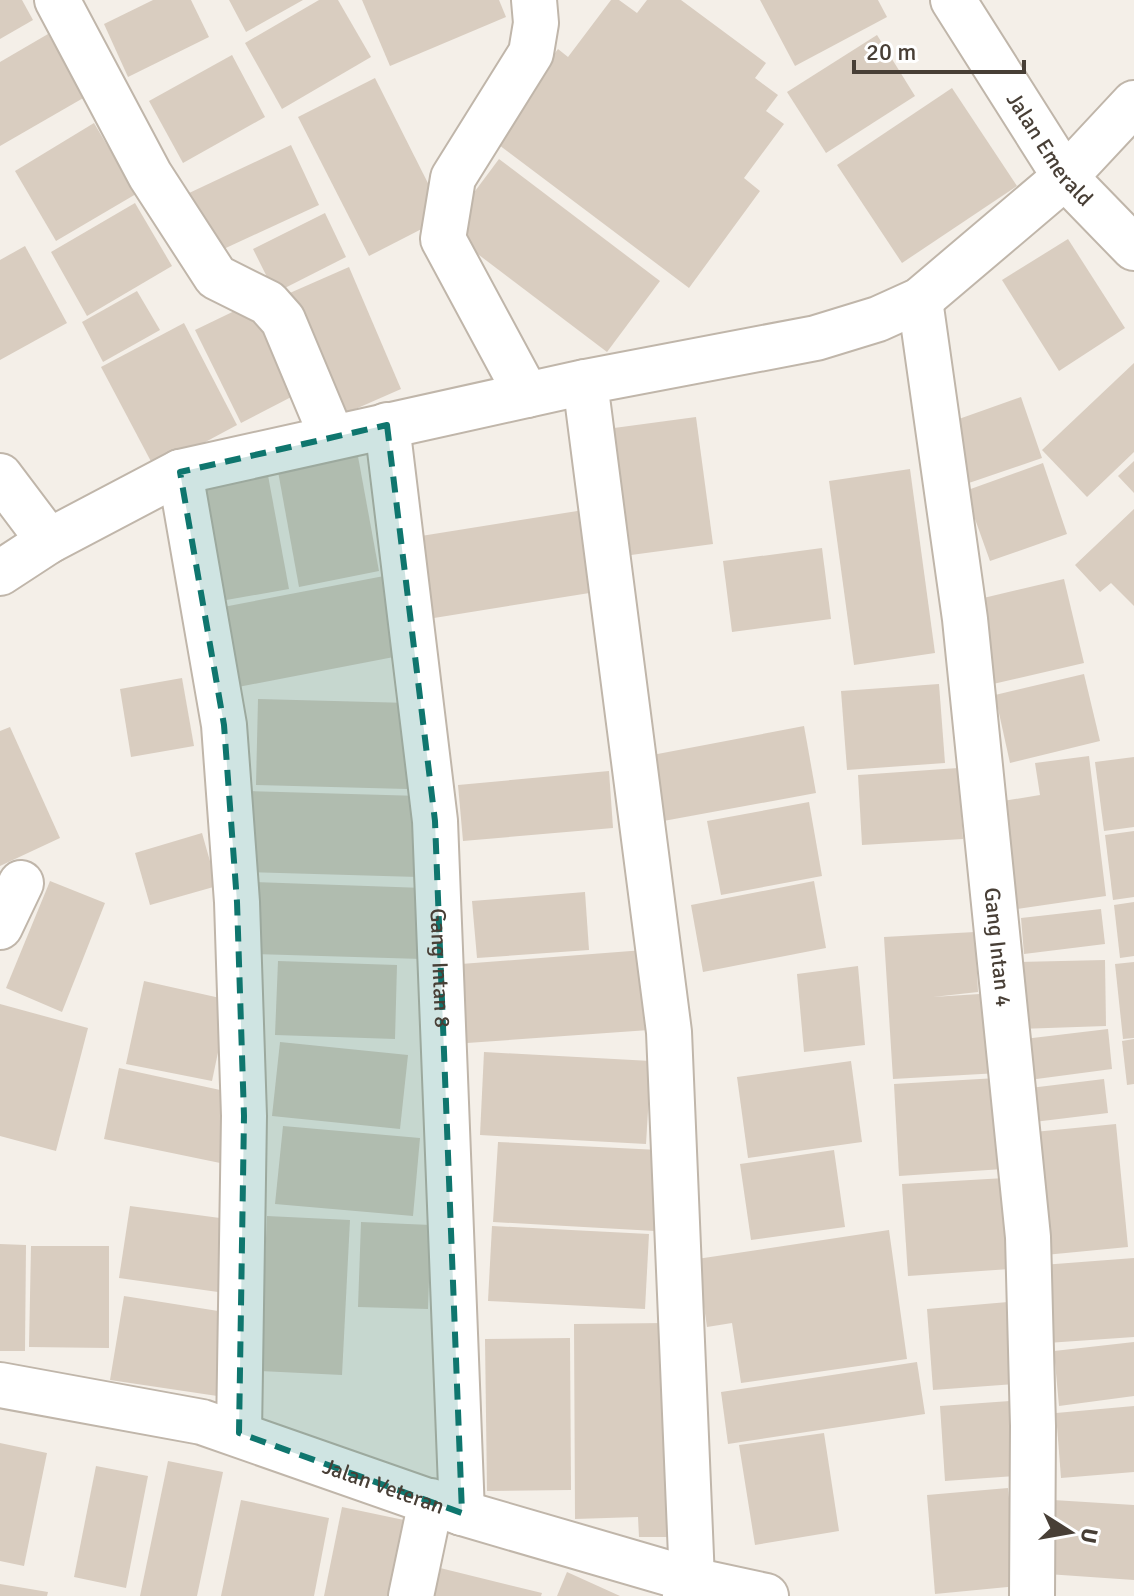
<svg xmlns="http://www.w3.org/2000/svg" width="1134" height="1596" viewBox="0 0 1134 1596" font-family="Signika,sans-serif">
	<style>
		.building { fill: #d9cdc0 }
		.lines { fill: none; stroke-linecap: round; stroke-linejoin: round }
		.minor-casing { stroke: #c0b6aa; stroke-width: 48 }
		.minor { stroke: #fff; stroke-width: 44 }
		.marked { fill: #0f766e; fill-opacity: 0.2; stroke: #0f766e; stroke-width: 6; stroke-dasharray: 16 10; stroke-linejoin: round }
		.labels { text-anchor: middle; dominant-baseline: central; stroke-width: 6; stroke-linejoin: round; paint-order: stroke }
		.street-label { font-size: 22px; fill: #483f36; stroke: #fff }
	</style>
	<rect width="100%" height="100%" fill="#f4efe8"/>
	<g class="building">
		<path d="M0,0H22L33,20L0,39Z"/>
		<path d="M153,0H191L209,37L128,77L104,24Z"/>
		<path d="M229,0H303L246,32Z"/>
		<path d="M319,0H338L371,57L282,109L245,43Z"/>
		<path d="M362,0H499L506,17L390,66Z"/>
		<path d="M611,0H619L637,13L647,0H681L766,63L755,78L778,95L766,111L784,124L744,178L760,191L689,288L491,139L558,49L568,57Z"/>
		<path d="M760,0H878L887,17L795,66Z"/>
		<path d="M48,34L85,97L0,146V62Z"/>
		<path d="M877,35L915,96L826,153L787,92Z"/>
		<path d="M232,55L265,117L183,163L149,101Z"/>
		<path d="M375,78L445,217L369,256L298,117Z"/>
		<path d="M952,88L1017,186L902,263L837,165Z"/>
		<path d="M94,123L136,194L56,241L15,171Z"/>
		<path d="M291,145L319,205L215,253L187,194Z"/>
		<path d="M499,159L660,281L607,352L446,230Z"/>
		<path d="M135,203L172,266L87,316L51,252Z"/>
		<path d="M325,213L346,257L275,293L253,249Z"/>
		<path d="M1068,239L1125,328L1059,371L1002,280Z"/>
		<path d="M25,246L67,323L0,360V260Z"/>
		<path d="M349,267L401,389L335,418L283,296Z"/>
		<path d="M137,291L160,330L103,362L82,322Z"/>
		<path d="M251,303L297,394L241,423L195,330Z"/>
		<path d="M184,323L237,425L155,469L101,367Z"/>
		<path d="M1134,363V452L1087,497L1042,450Z"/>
		<path d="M1021,397L1042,458L963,485L942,425Z"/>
		<path d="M696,417L713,544L631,555L614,428Z"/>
		<path d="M357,451L379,571L299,587L277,466Z"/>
		<path d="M1134,461V493L1118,476Z"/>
		<path d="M1043,463L1067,534L990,561L965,491Z"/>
		<path d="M910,469L935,653L854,665L829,481Z"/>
		<path d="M267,470L289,589L215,602L194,484Z"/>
		<path d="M590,509L602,591L434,618L421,536Z"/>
		<path d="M1134,509V606L1111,583L1100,592L1075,565Z"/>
		<path d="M822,548L831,619L732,632L723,561Z"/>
		<path d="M384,576L399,656L233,688L218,608Z"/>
		<path d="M1064,579L1084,663L993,684L975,600Z"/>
		<path d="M1084,674L1100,741L1010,763L995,695Z"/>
		<path d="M182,678L194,746L131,757L120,689Z"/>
		<path d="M939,684L945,763L847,770L841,691Z"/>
		<path d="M258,699L410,703L407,789L256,785Z"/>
		<path d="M804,726L816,793L658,822L647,756Z"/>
		<path d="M10,727L60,838L0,866V731Z"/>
		<path d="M1089,756L1106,896L1017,909L1003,801L1040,795L1035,763Z"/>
		<path d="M1134,757V827L1104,831L1095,762Z"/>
		<path d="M958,768L963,839L862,845L858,775Z"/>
		<path d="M609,771L613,828L463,841L458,785Z"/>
		<path d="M248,791L421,796L418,877L245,872Z"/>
		<path d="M809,802L822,876L721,895L707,821Z"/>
		<path d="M1134,831V897L1113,900L1105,835Z"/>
		<path d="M202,833L217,886L150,905L135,853Z"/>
		<path d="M50,881L105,903L62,1012L6,988Z"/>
		<path d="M814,881L826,948L703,972L691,905Z"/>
		<path d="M254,882L424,888L422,959L252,954Z"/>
		<path d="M585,892L589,950L477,958L472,901Z"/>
		<path d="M1134,902V956L1120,958L1114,905Z"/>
		<path d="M1101,909L1105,944L1024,954L1021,918Z"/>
		<path d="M975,932L978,992L933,997L995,993L999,1073L893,1079L884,937Z"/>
		<path d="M644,950L649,1030L467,1043L461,964Z"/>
		<path d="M1105,960L1106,1026L1019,1029L1018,962Z"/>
		<path d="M278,961L397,965L395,1039L275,1035Z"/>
		<path d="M1134,962V1038L1123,1039L1115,964Z"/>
		<path d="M858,966L865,1045L804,1052L797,974Z"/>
		<path d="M144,981L229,1000L212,1081L126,1064Z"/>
		<path d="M0,1004L88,1028L56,1151L0,1136Z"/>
		<path d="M1108,1029L1112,1069L1029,1080L1024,1039Z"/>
		<path d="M1134,1039V1084L1127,1085L1122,1041Z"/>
		<path d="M280,1042L408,1055L400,1129L272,1116Z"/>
		<path d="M484,1052L651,1061L646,1144L480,1135Z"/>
		<path d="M851,1061L862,1142L748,1158L737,1077Z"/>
		<path d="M119,1068L234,1093L225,1164L104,1139Z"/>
		<path d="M997,1078L1003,1169L899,1176L894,1084Z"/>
		<path d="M1104,1079L1108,1113L1034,1122L1030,1088Z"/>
		<path d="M1116,1124L1128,1247L1045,1255L1034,1132Z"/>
		<path d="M283,1126L420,1138L413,1216L275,1204Z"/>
		<path d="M498,1142L659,1150L655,1231L493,1222Z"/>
		<path d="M834,1150L845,1227L751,1240L740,1164Z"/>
		<path d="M1005,1178L1010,1269L908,1276L902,1184Z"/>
		<path d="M130,1206L235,1220L225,1293L119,1278Z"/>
		<path d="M267,1216L350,1220L342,1375L260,1371Z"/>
		<path d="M361,1222L431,1225L428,1309L358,1307Z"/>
		<path d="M492,1226L649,1234L645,1309L488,1301Z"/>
		<path d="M889,1230L907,1359L741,1383L732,1323L707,1327L697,1259Z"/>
		<path d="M0,1244L26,1245L25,1351H0Z"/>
		<path d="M31,1246H109V1348L29,1347Z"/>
		<path d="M1134,1258V1337L1047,1343L1042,1265Z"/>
		<path d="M124,1296L237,1314L224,1397L110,1380Z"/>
		<path d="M1008,1302L1015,1384L933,1390L927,1309Z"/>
		<path d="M666,1323L683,1537H639L638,1517L575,1519L574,1324Z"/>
		<path d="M570,1338L571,1490L487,1491L485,1339Z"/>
		<path d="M1134,1342V1396L1059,1406L1054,1351Z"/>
		<path d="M917,1362L925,1414L728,1444L721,1392Z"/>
		<path d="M1010,1401L1015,1476L945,1481L940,1406Z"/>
		<path d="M1134,1406V1472L1061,1478L1056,1413Z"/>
		<path d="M824,1433L839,1531L755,1545L739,1445Z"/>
		<path d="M0,1443L47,1453L24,1566L0,1561Z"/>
		<path d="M168,1461L223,1472L197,1596H140Z"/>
		<path d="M96,1466L148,1476L126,1588L74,1577Z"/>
		<path d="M1008,1488L1018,1586L935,1594L927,1495Z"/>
		<path d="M241,1500L329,1518L314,1596H221Z"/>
		<path d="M1053,1500L1134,1505V1580L1047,1574Z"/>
		<path d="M342,1507L404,1520L389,1596H324Z"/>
		<path d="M432,1566L542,1593L541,1596H425Z"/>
		<path d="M567,1572L620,1596H557Z"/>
		<path d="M0,1584L48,1592L47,1596H0Z"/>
	</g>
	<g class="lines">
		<g class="minor-casing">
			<g id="minor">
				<path d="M57,0L150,175L216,277L268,303L283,320L332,437"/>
				<path id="s1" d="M953,0L1065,177L1134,248"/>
				<path id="s2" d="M920,300L965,619L1028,1237L1033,1426L1032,1596"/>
				<path d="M527,395L443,239L453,178L531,53L536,23L534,0"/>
				<path id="s3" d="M387,425L435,821L462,1513"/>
				<path d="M180,472L224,725L237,902L244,1116L239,1433"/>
				<path d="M0,476L49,541"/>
				<path d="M0,573L49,541L180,472L585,382"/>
				<path d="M0,927L21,883"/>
				<path id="s4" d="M0,1385L202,1422L462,1513L692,1580L766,1596"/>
				<path d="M411,1596L431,1501"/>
				<path d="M685,1596L692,1580L669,1032L585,382L816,338L878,319L920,300L1065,177L1134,103"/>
			</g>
		</g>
		<use href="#minor" class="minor"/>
	</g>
	<path class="marked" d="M387,425L435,821L462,1513L239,1433L244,1116L237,902L224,725L180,472Z"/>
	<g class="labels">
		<g class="street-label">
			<text stroke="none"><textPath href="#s1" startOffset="178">Jalan Emerald</textPath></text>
			<text stroke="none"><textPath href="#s2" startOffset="652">Gang Intan 4</textPath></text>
			<text stroke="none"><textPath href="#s3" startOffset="546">Gang Intan 8</textPath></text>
			<text stroke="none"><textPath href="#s4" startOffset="398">Jalan Veteran</textPath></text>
		</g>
	</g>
	<g transform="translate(1070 1532) rotate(101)" stroke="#ffffff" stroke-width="6" paint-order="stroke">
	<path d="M0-6L14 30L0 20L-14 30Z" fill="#483f36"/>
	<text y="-12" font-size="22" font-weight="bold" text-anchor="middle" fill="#483f36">U</text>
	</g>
	<path d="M854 60v12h170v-12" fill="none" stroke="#483f36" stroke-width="4"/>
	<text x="866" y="60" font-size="24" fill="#483f36" stroke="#ffffff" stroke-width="6" paint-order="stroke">20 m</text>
</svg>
